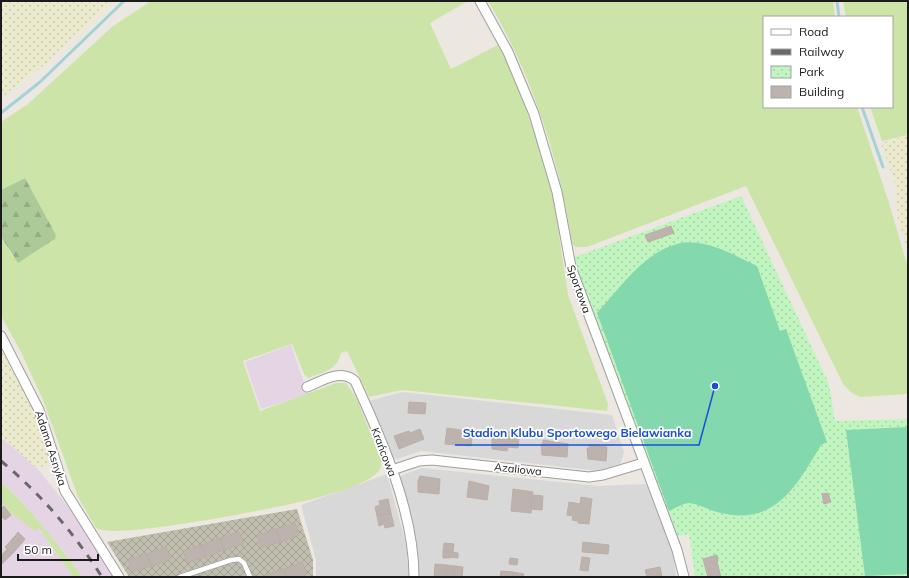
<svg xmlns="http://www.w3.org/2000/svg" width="909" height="578" viewBox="0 0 909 578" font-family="Mulish,sans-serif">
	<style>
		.residential { fill: #d9d8d8 }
		.industrial { fill: #e5d4e4 }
		.construction { fill: url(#construction-cross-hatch) }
		.farmland { fill: url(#farmland-dots) }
		.grass { fill: #cde4a9 }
		.forest { fill: url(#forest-firs) }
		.park { fill: url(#park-dots) }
		.pitch { fill: #83d8ae }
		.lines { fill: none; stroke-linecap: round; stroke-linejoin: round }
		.stream { stroke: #a4d2d8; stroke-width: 3 }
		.building { fill: #bcb3ae; stroke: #bdada5 }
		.service-casing { stroke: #9f9f9f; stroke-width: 6 }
		.minor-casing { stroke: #9f9f9f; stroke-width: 11 }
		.service { stroke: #fff; stroke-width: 4.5 }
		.minor { stroke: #fff; stroke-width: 9 }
		.rail { stroke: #696969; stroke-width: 3; stroke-dasharray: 8 8; stroke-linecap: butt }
		.labels { text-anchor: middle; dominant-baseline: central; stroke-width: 3.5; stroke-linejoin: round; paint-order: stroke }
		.street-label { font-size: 11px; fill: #1b1b1b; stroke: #fff }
		.leader { fill: none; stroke: #1d4ed8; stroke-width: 1.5 }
		.callout-dot { fill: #1d4ed8; stroke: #fff; stroke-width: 1.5 }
		.callout-label { font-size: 12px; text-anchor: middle; font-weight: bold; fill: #1d4ed8; stroke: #fff; stroke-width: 3.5; stroke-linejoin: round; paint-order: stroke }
	</style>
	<defs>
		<pattern id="construction-cross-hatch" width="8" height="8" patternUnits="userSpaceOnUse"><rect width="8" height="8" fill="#c0beae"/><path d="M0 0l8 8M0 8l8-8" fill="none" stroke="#a4a395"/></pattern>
		<pattern id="farmland-dots" width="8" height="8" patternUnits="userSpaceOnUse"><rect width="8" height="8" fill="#ebeacd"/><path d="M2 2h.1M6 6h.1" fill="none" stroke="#c9c8af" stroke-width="1.8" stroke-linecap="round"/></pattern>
		<pattern id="forest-firs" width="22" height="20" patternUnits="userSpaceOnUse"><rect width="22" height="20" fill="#acca98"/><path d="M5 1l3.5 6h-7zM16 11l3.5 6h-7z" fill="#93ad82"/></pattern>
		<pattern id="park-dots" width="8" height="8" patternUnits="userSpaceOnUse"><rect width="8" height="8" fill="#c1f5bf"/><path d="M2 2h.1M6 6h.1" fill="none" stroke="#a5d1a4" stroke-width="1.8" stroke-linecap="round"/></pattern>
	</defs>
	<rect width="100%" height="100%" fill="#ece8e1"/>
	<g class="residential">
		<path d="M402,392L612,415L624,452L621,463L598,471L421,451L398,459L393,458L369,401Z"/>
		<path d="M422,468L598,486L646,484L673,553L676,577H419L417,545L413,525L399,481L402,475Z"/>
		<path d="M387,474L406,544L409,577H316V560L301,505Z"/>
	</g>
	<g class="industrial">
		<path d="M291,345L308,394L261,409L245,362Z"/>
		<path d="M1,438L33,463L80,522L116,577H82L66,554L20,500L8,488L1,483Z"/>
		<path d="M1,501L11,513L39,528L73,577H1Z"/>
	</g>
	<path class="construction" d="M297,509L313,560V577H129L107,542Z"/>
	<g class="farmland">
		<path d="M1,1H114L48,62L1,98Z"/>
		<path d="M908,135V253L898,218L896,187L882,146L885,142Z"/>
		<path d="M1,348L34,413L49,461L47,466L40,467L34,466L1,436Z"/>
	</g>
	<g class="grass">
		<path d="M151,1H468L430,23L451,69L498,45L512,71L536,137L554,201L568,295L608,404L607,411L402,390L369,397L347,351L341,353C337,371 323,372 308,378L304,374L292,344L243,361L260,411L336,383H346L357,399L381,460C382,468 379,473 372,477C359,486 325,496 309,500C279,507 115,541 96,528L78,497L43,400L21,352L1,316V237L13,257L55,238L56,235L25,178L1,190V122L28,104L113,26Z"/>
		<path d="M488,1H833L835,17H764V107H857L889,203L908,268V394L860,397L852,393L843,384L746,186L587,247H575L572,243C559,159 532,74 488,1Z"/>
		<path d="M843,1H908V135L882,141L870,107H892V17H846Z"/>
		<path d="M1,483C14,492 24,505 34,516C51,536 67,555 82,577H73L39,528L35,531L11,513L1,501Z"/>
	</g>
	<path class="forest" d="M25,178L56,235L55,239L50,242L18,263L1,237V190Z"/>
	<path class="park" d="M741,196L829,384L835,421L908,419V577H695L689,534L677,536L670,523L572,258Z"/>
	<g class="pitch">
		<path d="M681,243C709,240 732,254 757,266L780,331L786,329L827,442L821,445C797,485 776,526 721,513C711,511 699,504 689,503C683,503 674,509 669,511L597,313C621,287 644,251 681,243Z"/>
		<path d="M908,427V574L865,576L846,430Z"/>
	</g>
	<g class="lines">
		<g class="stream">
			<path d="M837,1L839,17"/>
			<path d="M862,107L883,167"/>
			<path d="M1,113L40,82L124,1"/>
		</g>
	</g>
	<g class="building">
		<path d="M671,226L674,233L648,242L645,235Z"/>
		<path d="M409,402L426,403L425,414L408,413Z"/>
		<path d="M447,428L473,432L471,446L445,444Z"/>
		<path d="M420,429L424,439L399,449L394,436L409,431L410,433Z"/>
		<path d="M499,431L510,432L509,435L519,436L518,448L508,447L507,451L492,449V438L499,437Z"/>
		<path d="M543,440L568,444L567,457L542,455L541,444H543Z"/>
		<path d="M589,445L607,447L606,461L588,459L587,448L589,449Z"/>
		<path d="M420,476L440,479L439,494L418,492V481Z"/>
		<path d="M469,481L489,486L487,500L467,497Z"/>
		<path d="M513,489L533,492L531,513L511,511Z"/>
		<path d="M828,493L831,502L824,504L822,494Z"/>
		<path d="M533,495L543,496L542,510L531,509Z"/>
		<path d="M581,497L592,499L589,524L578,523V521L572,520L573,516L567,515L569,502L580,504Z"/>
		<path d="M388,499L391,513L377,516L375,507L380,505L379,501Z"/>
		<path d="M4,506L11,515L5,520L1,516V509Z"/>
		<path d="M391,513L394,526L385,528L384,524L379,526L377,516Z"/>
		<path d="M295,523L299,535L280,542L276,529Z"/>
		<path d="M276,529L280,542L261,548L257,536Z"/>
		<path d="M18,532L25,539L22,543L15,536Z"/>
		<path d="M239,532L244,544L224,550L220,538Z"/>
		<path d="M15,536L22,543L12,554L5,547Z"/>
		<path d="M220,538L224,550L206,557L201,545Z"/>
		<path d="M583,542L609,545L608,554L582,552Z"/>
		<path d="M444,543L454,544L453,552L443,551Z"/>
		<path d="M201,545L206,557L187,563L183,551Z"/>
		<path d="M166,547L170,560L151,566L147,554Z"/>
		<path d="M7,549L12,554L1,565V556Z"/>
		<path d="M443,551L451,552L450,558H443Z"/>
		<path d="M451,552L458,553V558L450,557Z"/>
		<path d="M147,554L151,566L132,572L128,560Z"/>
		<path d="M717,555L718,561L717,562L721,577H708L703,559Z"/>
		<path d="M582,557L590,558L588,571L580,570Z"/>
		<path d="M510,558L518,559L517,565L509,564Z"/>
		<path d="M302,562L307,574L299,577H286L284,569Z"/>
		<path d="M435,564L447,565L446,577H434Z"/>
		<path d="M447,565L455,566L454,577H446Z"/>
		<path d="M455,566L463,567L462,577H454Z"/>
		<path d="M660,567L662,577H647L645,570Z"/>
		<path d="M284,569L286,577H266L265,575Z"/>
		<path d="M501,571L513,572V577H500Z"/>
		<path d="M513,572L524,574L523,577H513Z"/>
	</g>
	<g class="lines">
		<g class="service-casing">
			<path id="service" d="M180,577L231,560L239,559L244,563L250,577"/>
		</g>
		<g class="minor-casing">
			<g id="minor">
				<path d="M480,1L508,52L534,114L557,192L571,267L677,550L684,577"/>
				<path d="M1,336L39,410L65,491L119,577"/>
				<path d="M307,387C322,381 341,368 355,381C382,440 414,511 414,577"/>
				<path d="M392,470L419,461L432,460L589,477L603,475L643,463"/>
			</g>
		</g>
		<use href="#service" class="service"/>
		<use href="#minor" class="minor"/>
		<path class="rail" d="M1,461C41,494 74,533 102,577"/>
	</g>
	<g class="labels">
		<g class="street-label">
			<text transform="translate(579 289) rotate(70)">Sportowa</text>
			<text transform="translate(51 448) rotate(72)">Adama Asnyka</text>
			<text transform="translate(384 452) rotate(69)">Krańcowa</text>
			<text transform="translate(518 469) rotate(6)">Azaliowa</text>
		</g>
	</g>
	<path class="leader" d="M715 386L699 445H455"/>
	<circle class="callout-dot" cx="715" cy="386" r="4"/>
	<g class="callout-label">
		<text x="577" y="437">Stadion Klubu Sportowego Bielawianka</text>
	</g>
	<rect width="909" height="578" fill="none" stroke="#1b1b1b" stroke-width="4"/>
	<rect x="763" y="16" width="130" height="92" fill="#ffffff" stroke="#a4a4a4"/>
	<rect x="771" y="29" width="20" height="6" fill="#ffffff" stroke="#a4a4a4"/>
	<text x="799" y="36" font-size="12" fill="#1b1b1b">Road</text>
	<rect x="771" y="49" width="20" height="6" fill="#696969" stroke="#a4a4a4"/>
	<text x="799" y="56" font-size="12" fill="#1b1b1b">Railway</text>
	<rect x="771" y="66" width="20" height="12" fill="url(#park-dots)" stroke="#a4a4a4"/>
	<text x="799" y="76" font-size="12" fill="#1b1b1b">Park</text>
	<rect x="771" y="86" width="20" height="12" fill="#bcb3ae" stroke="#a4a4a4"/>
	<text x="799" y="96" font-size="12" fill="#1b1b1b">Building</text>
	<path d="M18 554v6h80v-6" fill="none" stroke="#1b1b1b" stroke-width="2"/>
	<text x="24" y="554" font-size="12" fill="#1b1b1b" stroke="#ffffff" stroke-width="3" paint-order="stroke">50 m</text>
</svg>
